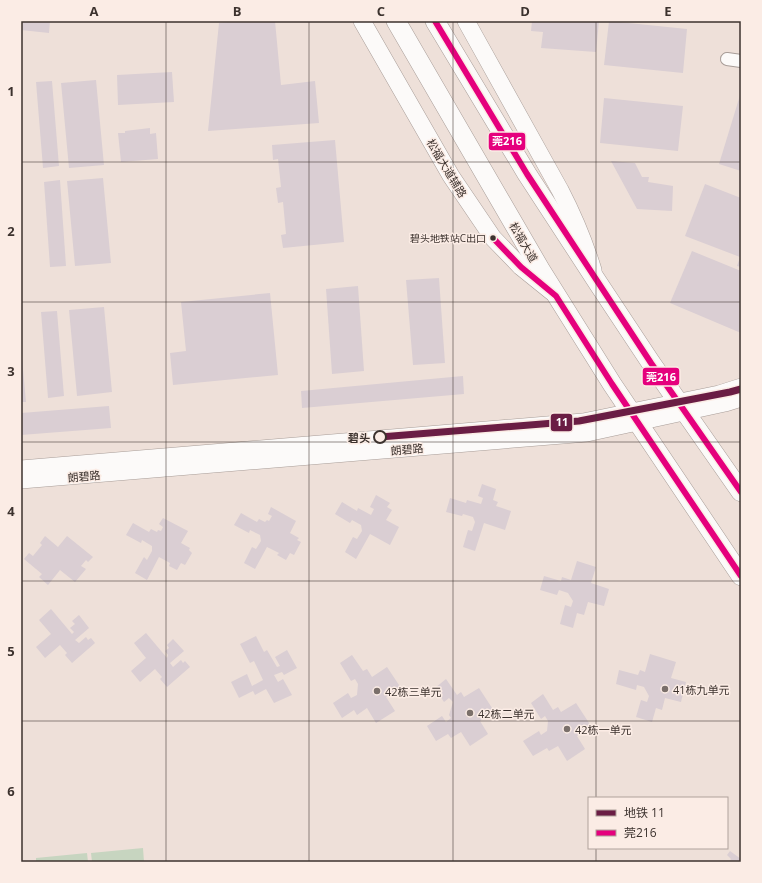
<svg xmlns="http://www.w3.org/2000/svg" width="762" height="883" viewBox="0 0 762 883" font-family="'Open Sans','Noto Sans SC',sans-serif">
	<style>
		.green { fill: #c7d5c0 }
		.building { fill: #daced3 }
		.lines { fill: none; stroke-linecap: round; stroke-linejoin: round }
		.minor-casing { stroke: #a89d98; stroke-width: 14 }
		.tertiary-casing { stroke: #a89d98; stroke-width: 16 }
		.secondary-casing { stroke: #a89d98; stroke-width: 18 }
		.primary-casing { stroke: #a89d98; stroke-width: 20 }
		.minor { stroke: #fcfaf9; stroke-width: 12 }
		.tertiary { stroke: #fcfaf9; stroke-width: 15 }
		.secondary { stroke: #fcfaf9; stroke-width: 17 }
		.primary { stroke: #fcfaf9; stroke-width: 19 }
		.bus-1-casing { stroke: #fbece5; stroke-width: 9 }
		.bus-1 { stroke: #e5007d; stroke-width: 6 }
		.metro-1-casing { stroke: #fbece5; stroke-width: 10 }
		.metro-1 { stroke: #6a1d44; stroke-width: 7 }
		.grid { fill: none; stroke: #3c322e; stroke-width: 1; stroke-opacity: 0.55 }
		.bus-dot { fill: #3c322e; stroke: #fbece5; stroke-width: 1.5 }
		.stop-dot { fill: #fbece5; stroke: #3c322e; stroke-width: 2 }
		.poi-dot { fill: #7a6f6a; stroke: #fbece5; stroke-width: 1.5 }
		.labels { text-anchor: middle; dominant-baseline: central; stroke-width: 3; stroke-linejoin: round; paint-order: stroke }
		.bus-label { font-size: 10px; fill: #3c322e; stroke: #fbece5; text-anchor: end }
		.street-label { font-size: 11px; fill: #3c322e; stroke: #fbece5 }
		.stop-label { font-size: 11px; font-weight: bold; fill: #3c322e; stroke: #fbece5; text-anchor: end }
		.poi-label { font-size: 11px; fill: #3c322e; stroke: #fbece5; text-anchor: start }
		.line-badge { stroke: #fbece5; stroke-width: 1.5 }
		.badge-label { font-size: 11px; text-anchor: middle; font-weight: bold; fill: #fff }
		.neatline { fill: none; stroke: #3c322e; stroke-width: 1.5 }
		.grid-label { font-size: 13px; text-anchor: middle; font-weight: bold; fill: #3c322e }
	</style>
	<rect width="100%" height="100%" fill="#eee0d9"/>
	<g class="green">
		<path d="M143,848L144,862H92L91,853Z"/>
		<path d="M87,853L88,862H36V858Z"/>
	</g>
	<g class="building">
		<path d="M21,21H50L49,33L21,30Z"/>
		<path d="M236,21H275L281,85L315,81L319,123L208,131L219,23Z"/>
		<path d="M532,21H599L596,52L541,48L543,32L531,31Z"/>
		<path d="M609,21L687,29L683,73L604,65Z"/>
		<path d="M172,72L174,102L118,105L117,75Z"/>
		<path d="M96,80L104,165L69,168L61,83Z"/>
		<path d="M52,81L59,166L43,168L36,82Z"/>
		<path d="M741,92V171L719,164Z"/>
		<path d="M604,98L683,106L678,151L600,143Z"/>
		<path d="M150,128V134L156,133L158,159L121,162L118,133H125V131Z"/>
		<path d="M335,140L344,242L283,248L281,235L286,234L283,202L278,203L276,188L281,187L278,159L273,160L272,145Z"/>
		<path d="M611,161L635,163L642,177H649L648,182L673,186L672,211L637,209Z"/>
		<path d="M103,178L111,263L75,266L67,181Z"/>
		<path d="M60,180L66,266L50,267L44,182Z"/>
		<path d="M705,184L741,198V267L737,266L740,257L685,236Z"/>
		<path d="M692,251L741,271V333L670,303Z"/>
		<path d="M439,278L445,363L413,365L406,280Z"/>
		<path d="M358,286L364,371L332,374L326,289Z"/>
		<path d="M270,293L278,375L173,385L170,353L186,351L181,302Z"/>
		<path d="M104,307L112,392L77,396L69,310Z"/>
		<path d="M57,311L64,396L48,398L41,312Z"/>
		<path d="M21,358H22L26,402H21Z"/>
		<path d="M463,376L464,394L302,408L301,391Z"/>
		<path d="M109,406L111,428L21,435V413Z"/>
		<path d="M482,484L496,489L493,500L498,502L496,506L511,511L505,530L484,523L475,551L463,547L468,530L472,531L475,522L473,517L463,514L462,516L446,512L450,498L466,503L467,500L481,504L483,498L478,496Z"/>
		<path d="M376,495L390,503L387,507L392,510L386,520L399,527L390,545L370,534L356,559L345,552L353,537L357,539L362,531L361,525L352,520L350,523L335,514L342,502L357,511L358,508L371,515L374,509L370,507Z"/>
		<path d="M271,507L296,521L290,533L299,538L297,540L301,542L294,555L290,553L286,560L277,555L279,553L267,547L255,569L244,563L252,547L256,549L261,541L260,535L250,530L249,533L234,525L241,513L257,522L259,519L265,522L267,520L269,521L272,516L268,514Z"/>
		<path d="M163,518L188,531L181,543L190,548L189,550L192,553L185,565L181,563L177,570L169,566L170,563L159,557L147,580L135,573L144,557L147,560L152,551V546L142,540L141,543L126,535L133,523L149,532L151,529L157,532L158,530L161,531L163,527L159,524Z"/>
		<path d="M45,536L58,547L67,536L93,557L88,562L86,560L81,566L86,569L75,582L60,570L48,585L39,577L42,574L24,559L29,553L33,556L42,545L40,543Z"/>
		<path d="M577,561L596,567L591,583L609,589L604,606L588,602L584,615L577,613L573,628L560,624L565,605L571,607L573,601L568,593L559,590L557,595L540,590L544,576L561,581L562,577L571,580Z"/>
		<path d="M51,609L72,634L74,632L70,628L75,624L72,621L79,615L89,628L75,640L79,643L86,637L88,640L91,638L95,643L72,663L65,655L67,653L60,645L45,658L36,647L51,634L39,620Z"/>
		<path d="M146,633L167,658L168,655L165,651L169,648L167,645L173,639L184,651L170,663L173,667L181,660L183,663L185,661L190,667L167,687L160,679L162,677L155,669L140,682L131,671L146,658L134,643Z"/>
		<path d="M256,636L264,652L267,650L277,667L280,666L275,657L287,650L297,668L284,675L282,672L274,675L278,682L283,679L292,695L274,703L266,689L255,695L253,691L239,698L231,682L247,674L252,686L263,680L254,661L250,663L240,644Z"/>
		<path d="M650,654L676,662L671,678L686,682L681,702L665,698L662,710L656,708L652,722L636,717L641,700L647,702L649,696L644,687L637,685L636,690L616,684L619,670L638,675L640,670L645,672Z"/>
		<path d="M352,655L363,671L367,669L372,677L387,667L401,688L386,697L395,711L376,723L367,708L357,715L354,710L342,718L333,703L348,693L351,698L357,695L358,684L355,679L351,681L340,663Z"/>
		<path d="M446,679L457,695L461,692L464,697L479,688L494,711L480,721L488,734L470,746L461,732L451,738L448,734L436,741L427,726L442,716L446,722L451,718L449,715L453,702L449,698L444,702L435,688Z"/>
		<path d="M543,694L553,710L558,707L561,712L576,703L591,726L577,736L585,749L567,761L558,746L549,751L547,748L533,756L523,741L539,731L541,735L547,731L548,721L545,716L541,719L531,703Z"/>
		<path d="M730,851L741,859V862H729L731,859L727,855Z"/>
	</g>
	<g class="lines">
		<g class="minor-casing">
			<path id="minor" d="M727,59L741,61"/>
		</g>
		<g class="tertiary-casing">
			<g id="tertiary">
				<path d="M21,468L583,421L719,393L741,386"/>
				<path d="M21,481L587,434L725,404L741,399"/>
			</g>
		</g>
		<g class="secondary-casing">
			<g id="secondary">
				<path d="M362,21L451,176L493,238L521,267L552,292"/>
				<path d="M466,21L560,190C574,217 584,241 593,270"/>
			</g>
		</g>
		<g class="primary-casing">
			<g id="primary">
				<path d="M396,21L540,269L612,384L741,576"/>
				<path d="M435,21L527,174L598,283L651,363L741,492"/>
			</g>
		</g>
		<use href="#minor" class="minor"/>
		<use href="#tertiary" class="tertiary"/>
		<use href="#secondary" class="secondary"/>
		<use href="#primary" class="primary"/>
		<g class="bus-1-casing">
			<g id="bus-1">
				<path d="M435,21L527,174L651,363L741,492"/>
				<path d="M493,238L521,267L556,296L612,384L741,576"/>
			</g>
		</g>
		<use href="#bus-1" class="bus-1"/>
		<g class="metro-1-casing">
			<path id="metro-1" d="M380,437L579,421L730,392L741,389"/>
		</g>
		<use href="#metro-1" class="metro-1"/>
	</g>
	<path class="grid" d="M166,21V862M309,21V862M453,21V862M596,21V798M21,162H741M21,302H741M21,442H741M21,581H741M21,721H741M596,848V862"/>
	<circle class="bus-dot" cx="493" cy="238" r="3.5"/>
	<circle class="stop-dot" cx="380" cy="437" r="6"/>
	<g class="poi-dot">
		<circle cx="665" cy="689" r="4"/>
		<circle cx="377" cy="691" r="4"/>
		<circle cx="470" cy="713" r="4"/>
		<circle cx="567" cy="729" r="4"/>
	</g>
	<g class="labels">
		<g class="bus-label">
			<text x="486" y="238">碧头地铁站C出口</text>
		</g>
		<g class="street-label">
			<text transform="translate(447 168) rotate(59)">松福大道辅路</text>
			<text transform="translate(524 242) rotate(60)">松福大道</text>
			<text transform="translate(407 449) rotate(-5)">朗碧路</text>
			<text transform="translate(84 476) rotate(-5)">朗碧路</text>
		</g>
		<g class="stop-label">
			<text x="370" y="437">碧头</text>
		</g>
		<g class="poi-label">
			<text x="673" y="689">41栋九单元</text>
			<text x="385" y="691">42栋三单元</text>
			<text x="478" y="713">42栋二单元</text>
			<text x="575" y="729">42栋一单元</text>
		</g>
	</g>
	<g class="line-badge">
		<rect x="488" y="132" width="38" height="19" rx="4" fill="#e5007d"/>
		<rect x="642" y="367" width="38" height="19" rx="4" fill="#e5007d"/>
		<rect x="550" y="413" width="23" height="19" rx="4" fill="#6a1d44"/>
	</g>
	<g class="badge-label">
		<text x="507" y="145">莞216</text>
		<text x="661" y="381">莞216</text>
		<text x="562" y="426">11</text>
	</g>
	<rect width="762" height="883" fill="none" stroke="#fbece5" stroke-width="44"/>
	<rect x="588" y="797" width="140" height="52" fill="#fbece5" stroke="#afa29c"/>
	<rect x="596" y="810" width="20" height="6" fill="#6a1d44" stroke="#afa29c"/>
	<text x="624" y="817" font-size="12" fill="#3c322e">地铁 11</text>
	<rect x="596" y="830" width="20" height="6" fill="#e5007d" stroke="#afa29c"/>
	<text x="624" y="837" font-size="12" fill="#3c322e">莞216</text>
	<rect x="22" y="22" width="718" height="839" class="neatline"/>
	<g class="grid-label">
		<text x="94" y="16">A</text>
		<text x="237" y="16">B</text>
		<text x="381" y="16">C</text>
		<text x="525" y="16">D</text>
		<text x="668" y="16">E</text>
		<text x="11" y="96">1</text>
		<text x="11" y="236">2</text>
		<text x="11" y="376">3</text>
		<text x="11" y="516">4</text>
		<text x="11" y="656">5</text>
		<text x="11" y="796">6</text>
	</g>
</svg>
